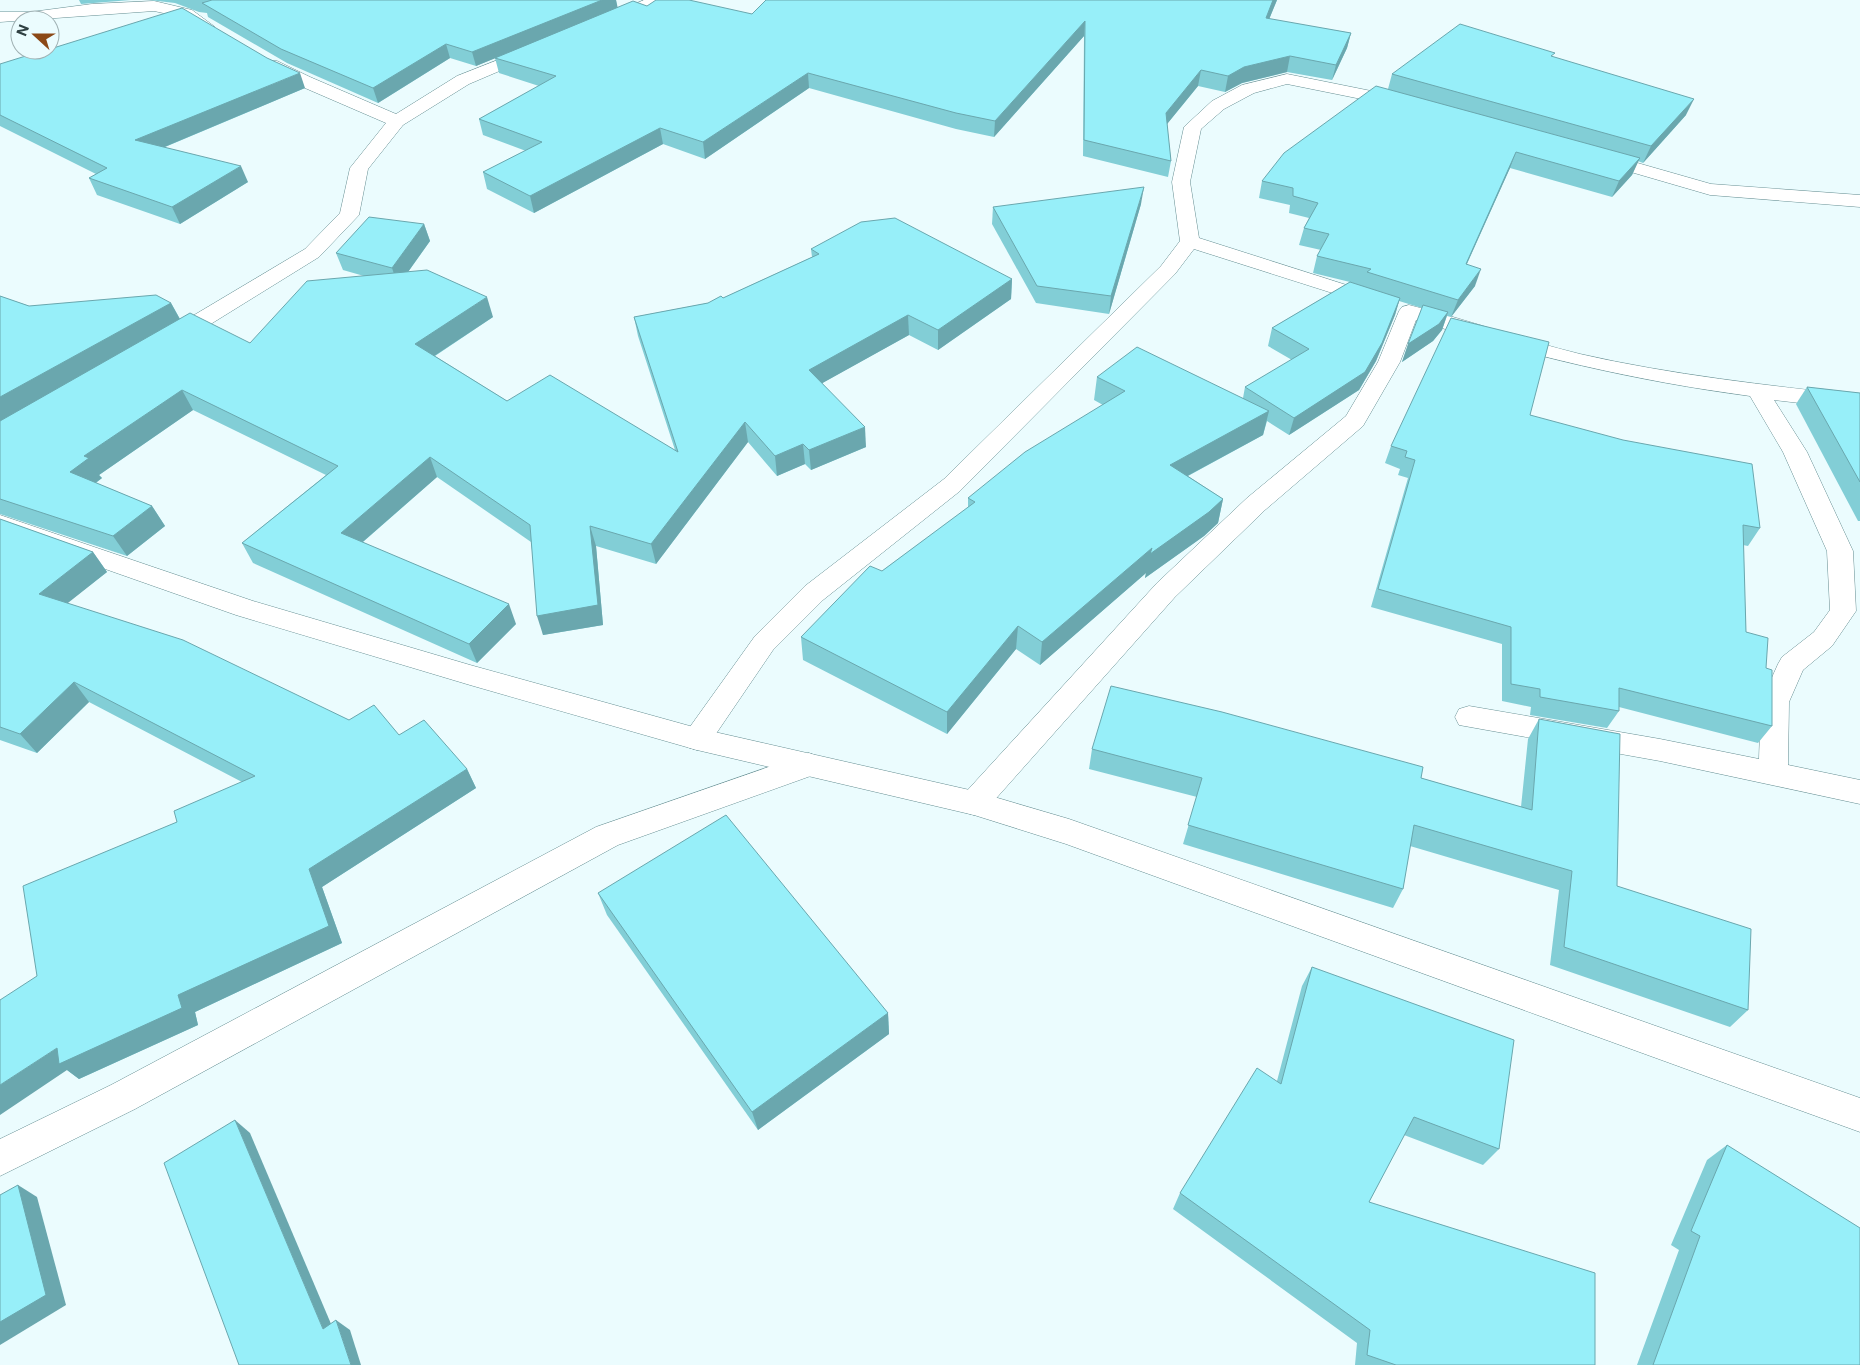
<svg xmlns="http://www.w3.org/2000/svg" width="1860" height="1365" viewBox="0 0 1860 1365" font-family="Inter,sans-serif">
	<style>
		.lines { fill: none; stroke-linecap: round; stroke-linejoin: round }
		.minor-casing { stroke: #658e92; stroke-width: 1 }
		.tertiary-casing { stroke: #658e92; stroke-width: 1 }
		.minor { fill: #fff; fill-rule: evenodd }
		.tertiary { fill: #fff; fill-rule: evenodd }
		.wall { fill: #82ced6 }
		.shaded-wall { fill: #6aa7ae }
		.building { fill: #97eff9; stroke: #6aa7ae }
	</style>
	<rect width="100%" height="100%" fill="#ebfcfe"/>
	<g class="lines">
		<g class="minor-casing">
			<g id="minor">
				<path d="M644,0H665L662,3L616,23L611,25L603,20L606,17Z"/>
				<path d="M154,1L192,10L215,27L207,32L182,17L154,11L0,22V12H31L92,4Z"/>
				<path d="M531,47L539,52L537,55L469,84L403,125L368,169L359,215L319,257L180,343L172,344L164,343L161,338L164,333L305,249L340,213L350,168L386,123L298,85L265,67L263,64L265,61H277L310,77L396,114L457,76Z"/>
				<path d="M1287,74L1401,97L1407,98L1410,102L1407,106L1401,107L1287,84L1254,93L1224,109L1201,129L1190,182L1199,238L1381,296L1384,300L1381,304L1374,306L1367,304L1194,249L1175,274L960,491L823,600L773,650L707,747L697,750L687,747L683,739L687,731L755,636L805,586L944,479L1161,266L1180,241L1172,182L1184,127L1212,101L1242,85Z"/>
				<path d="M1599,152L1711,184L1860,195V207L1710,195L1593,161L1590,157L1593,153Z"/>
				<path d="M1409,305C1466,319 1522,340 1580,354C1672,375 1766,385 1860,396V410L1774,400L1807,452L1853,551L1856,611L1832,646L1803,670L1789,702L1788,765L1860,780V804L1660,761L1459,725L1455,717L1459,709L1469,706L1660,739L1759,759L1761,702L1778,664L1782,657L1814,632L1830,610L1827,551L1783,452L1750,396C1636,381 1526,355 1416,320L1400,362L1363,426L1265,510L1175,597L984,812L974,815L964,812L959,803L964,794L1157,583L1247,498L1346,416L1378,362L1399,311L1402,307Z"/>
				<path d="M809,753L819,757L823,765L819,773L618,845L135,1109L0,1176V1139L111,1085L596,827Z"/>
			</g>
		</g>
		<g class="tertiary-casing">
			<path id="tertiary" d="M0,515L253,601L470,665L697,728L974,791L1069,819L1860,1098V1132L1066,844L974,815L697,750L470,685L236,615L0,532Z"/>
		</g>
		<use href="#minor" class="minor"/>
		<use href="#tertiary" class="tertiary"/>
	</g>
	<g class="wall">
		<path d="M79,0H131L81,4Z"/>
		<path d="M149,0H616L617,7L647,6L752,14L766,0H1277L1269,19L1351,33L1347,48L1332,80L1287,72L1242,83L1225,92L1198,86L1167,124L1171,161L1168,177L1083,156L1084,36L994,137L956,129L809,88L705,159L663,144L534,213L487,189L483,172L526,151L483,135L479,119L539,86L499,73L495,58L476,66L450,58L378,103L287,63L208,17L207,13L199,12L175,3Z"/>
		<path d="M1553,57L1686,115L1643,163L1638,161L1632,175L1612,197L1510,168L1467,264L1475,286L1451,317L1447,316L1442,330L1433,341L1402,362L1422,308L1399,301L1395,315L1376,361L1359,390L1289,435L1267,421L1263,435L1188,476L1223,499L1218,523L1204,536L1145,578L1146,573L1040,665L1016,649L947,734L803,660L801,637L882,571L968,508V498L1103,405L1094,400L1097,377L1243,398L1245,387L1292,360L1268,346L1272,328L1350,282L1313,273L1317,256L1321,250L1299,245L1304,228L1309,218L1289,213L1290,205L1259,198L1262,181L1388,89L1392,74Z"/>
		<path d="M0,64L305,88L165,147L248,182L180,224L97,195L89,178L96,174L0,126Z"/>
		<path d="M1141,204L1109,314L1036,303L992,224L993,207Z"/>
		<path d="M424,224L430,241L408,272L493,317L435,356L507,401L675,450L638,336L634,317L708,303L723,298L812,257L811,249L1012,279L1011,299L938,350L909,335L822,383L866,447L811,470L805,464L777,476L748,442L656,564L596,546L603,625L543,635L531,542L437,477L363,542L516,624L477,663L253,563L242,543L326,475L193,410L99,475L102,478L96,483L152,506L165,526L127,556L0,514V296L29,306L171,303L180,319L250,343L364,276L343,270L336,253Z"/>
		<path d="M1807,387L1860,393V521H1858L1796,404Z"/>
		<path d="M1530,415L1760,528L1748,546L1743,545L1746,632L1766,668L1772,726L1758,743L1619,707V711L1607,728L1530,715L1531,707L1502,701V644L1371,607L1408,478L1398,475L1400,469L1385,463L1391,446Z"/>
		<path d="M0,519L93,552L107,572L67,603L349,720L399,735L467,769L476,788L322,887L342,943L195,1012L198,1025L79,1079L67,1070L37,976L177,822L242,782L89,702L37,753L0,740Z"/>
		<path d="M1539,719L1617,886L1748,1010L1730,1027L1550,965L1559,890L1410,846L1403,889L1393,908L1183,844L1197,797L1089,769L1092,749L1421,778L1521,807L1528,739Z"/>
		<path d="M598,893L888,1013L889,1034L758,1130L607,915Z"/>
		<path d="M1312,967L1499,1149L1483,1165L1404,1135L1369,1202L1595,1365H1355L1357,1343L1173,1209L1180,1193L1277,1081L1302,986Z"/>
		<path d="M1727,1145L1860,1365H1637L1679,1250L1671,1245L1707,1160Z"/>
	</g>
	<g class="shaded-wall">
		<path d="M602,0H616L618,9L476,66L472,52Z"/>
		<path d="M1273,0H1277L1263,34L1266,18Z"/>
		<path d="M1085,21L1084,36L994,137L995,121Z"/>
		<path d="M1351,33L1347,48L1332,80L1336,65Z"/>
		<path d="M446,44L450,58L378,103L373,88Z"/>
		<path d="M1290,56L1287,72L1242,83L1225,92L1228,76L1244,67Z"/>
		<path d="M1201,70L1198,86L1163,129L1166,113Z"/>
		<path d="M300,73L305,88L143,156L135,140Z"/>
		<path d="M808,73L809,88L705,159L703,142Z"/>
		<path d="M1694,99L1686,115L1643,163L1651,146Z"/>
		<path d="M660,128L663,144L534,213L530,196Z"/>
		<path d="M1516,152L1510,168L1459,281L1466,264Z"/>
		<path d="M1640,158L1632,175L1612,197L1619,181Z"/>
		<path d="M241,166L248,182L180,224L172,207Z"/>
		<path d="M1144,187L1141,204L1109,314L1111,296Z"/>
		<path d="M424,224L430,241L398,286L392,268Z"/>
		<path d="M1481,269L1475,286L1451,317L1458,300Z"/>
		<path d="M1012,279L1011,299L938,350V330Z"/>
		<path d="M487,297L493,317L422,364L415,344Z"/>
		<path d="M1400,298L1395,315L1376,361L1359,390L1289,435L1294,418Z"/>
		<path d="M171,303L182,323L0,425V397Z"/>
		<path d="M1448,312L1442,330L1433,341L1402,362L1408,344Z"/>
		<path d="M908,315L909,335L810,390L809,370Z"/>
		<path d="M182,390L193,410L99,475L102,478L83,492L70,472L84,456Z"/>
		<path d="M1269,411L1263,435L1165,488L1170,465Z"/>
		<path d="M745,422L748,442L656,564L651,544Z"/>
		<path d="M865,427L866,447L811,470L809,450Z"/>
		<path d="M803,444L805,464L777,476L775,456Z"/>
		<path d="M430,457L437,477L350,553L341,533Z"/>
		<path d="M1223,499L1218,523L1204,536L1145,578L1146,573L1040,665L1042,642L1152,548Z"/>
		<path d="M152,506L165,526L127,556L113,536Z"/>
		<path d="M590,526L596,546L603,625L543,635L537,616Z"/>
		<path d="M93,552L107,572L54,614L39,594Z"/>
		<path d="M509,604L516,624L477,663L469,644Z"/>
		<path d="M1018,626L1016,649L947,734V712Z"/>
		<path d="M74,682L89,702L37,753L20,734Z"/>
		<path d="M467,769L476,788L322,887L342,943L195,1012L198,1025L79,1079L67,1070L0,1115V1085L57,1048L178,995L309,869Z"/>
		<path d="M888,1013L889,1034L758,1130L752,1112Z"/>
		<path d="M235,1120L250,1133L337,1338L323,1329Z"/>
		<path d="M18,1185L37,1197L66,1305L0,1345V1322Z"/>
		<path d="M336,1320L350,1330L361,1365H351Z"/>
	</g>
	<g class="building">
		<path d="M212,0H602L472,52L446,44L373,88L281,49L202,3Z"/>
		<path d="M656,0H689L752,14L766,0H1273L1266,18L1351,33L1336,65L1290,56L1244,67L1228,76L1201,70L1166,113L1171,161L1084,140L1085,21L995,121L956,113L808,73L703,142L660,128L530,196L483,172L542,142L479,119L556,76L495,58L633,1L647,6Z"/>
		<path d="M182,8L267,58L300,73L135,140L241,166L172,207L89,178L107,168L0,115V64L45,50H50V49Z"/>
		<path d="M1460,24L1555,53L1551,56L1694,99L1651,146L1392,74Z"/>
		<path d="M1376,86L1640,158L1619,181L1516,152L1466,264L1481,269L1458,300L1367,272L1371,269L1317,256L1329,234L1304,228L1318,203L1293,196V188L1262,181L1284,153Z"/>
		<path d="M1144,187L1111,296L1037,286L993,207Z"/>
		<path d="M369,217L424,224L392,268L336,253Z"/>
		<path d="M895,218L1012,279L938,330L908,315L809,370L865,427L809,450L803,444L775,456L745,422L651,544L590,526L598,605L537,616L530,525L430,457L341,533L509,604L469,644L242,543L338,466L182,390L84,456L89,458L70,472L152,506L113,536L0,499V421L190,313L250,343L307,281L427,270L487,297L415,344L507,401L550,375L678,452L634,317L708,303L721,296L723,298L819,254L811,249L861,222Z"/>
		<path d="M1350,282L1400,298L1382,343L1365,372L1294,418L1245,387L1309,349L1272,328Z"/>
		<path d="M156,295L171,303L0,397V296L29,306Z"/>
		<path d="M1423,305L1448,312L1439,324L1408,344Z"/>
		<path d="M1451,318L1549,342L1530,415L1623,440L1752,464L1760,528L1743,525L1746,632L1768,638L1766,668L1772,670V726L1619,688V711L1540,697V689L1511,684V627L1378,589L1415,460L1405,457L1407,451L1391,446Z"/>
		<path d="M1137,347L1269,411L1170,465L1223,499L1209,512L1150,554L1152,548L1042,642L1018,626L947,712L801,637L870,566L882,571L975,502L968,498L1025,452L1125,391L1097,377Z"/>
		<path d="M1807,387L1860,393V482Z"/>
		<path d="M0,519L93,552L39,594L183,640L349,720L374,705L399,735L424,720L467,769L309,869L329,926L178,995L182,1008L59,1064L57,1048L0,1085V1000L37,976L23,886L177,822L174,811L255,776L74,682L20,734L0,727Z"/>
		<path d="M1111,686L1222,712L1423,767L1421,778L1532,810L1539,719L1620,734L1617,886L1751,929L1748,1010L1564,947L1572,871L1414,825L1403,889L1188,825L1202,778L1092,749Z"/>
		<path d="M726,815L888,1013L752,1112L598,893Z"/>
		<path d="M1312,967L1514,1040L1499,1149L1414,1117L1369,1202L1595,1273V1365H1396L1367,1355L1370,1330L1180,1193L1257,1068L1281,1084Z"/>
		<path d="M235,1120L323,1329L336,1320L351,1365H239L164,1163Z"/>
		<path d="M1727,1145L1860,1228V1365H1653L1700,1236L1691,1231Z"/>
		<path d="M18,1185L46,1295L0,1322V1195Z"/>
	</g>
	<g transform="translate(35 35) rotate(291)"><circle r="24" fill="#ebfcfe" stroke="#a0b1b3"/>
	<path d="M0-4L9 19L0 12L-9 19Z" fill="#8b4917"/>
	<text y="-8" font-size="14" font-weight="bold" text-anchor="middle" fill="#2f4042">N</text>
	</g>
</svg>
